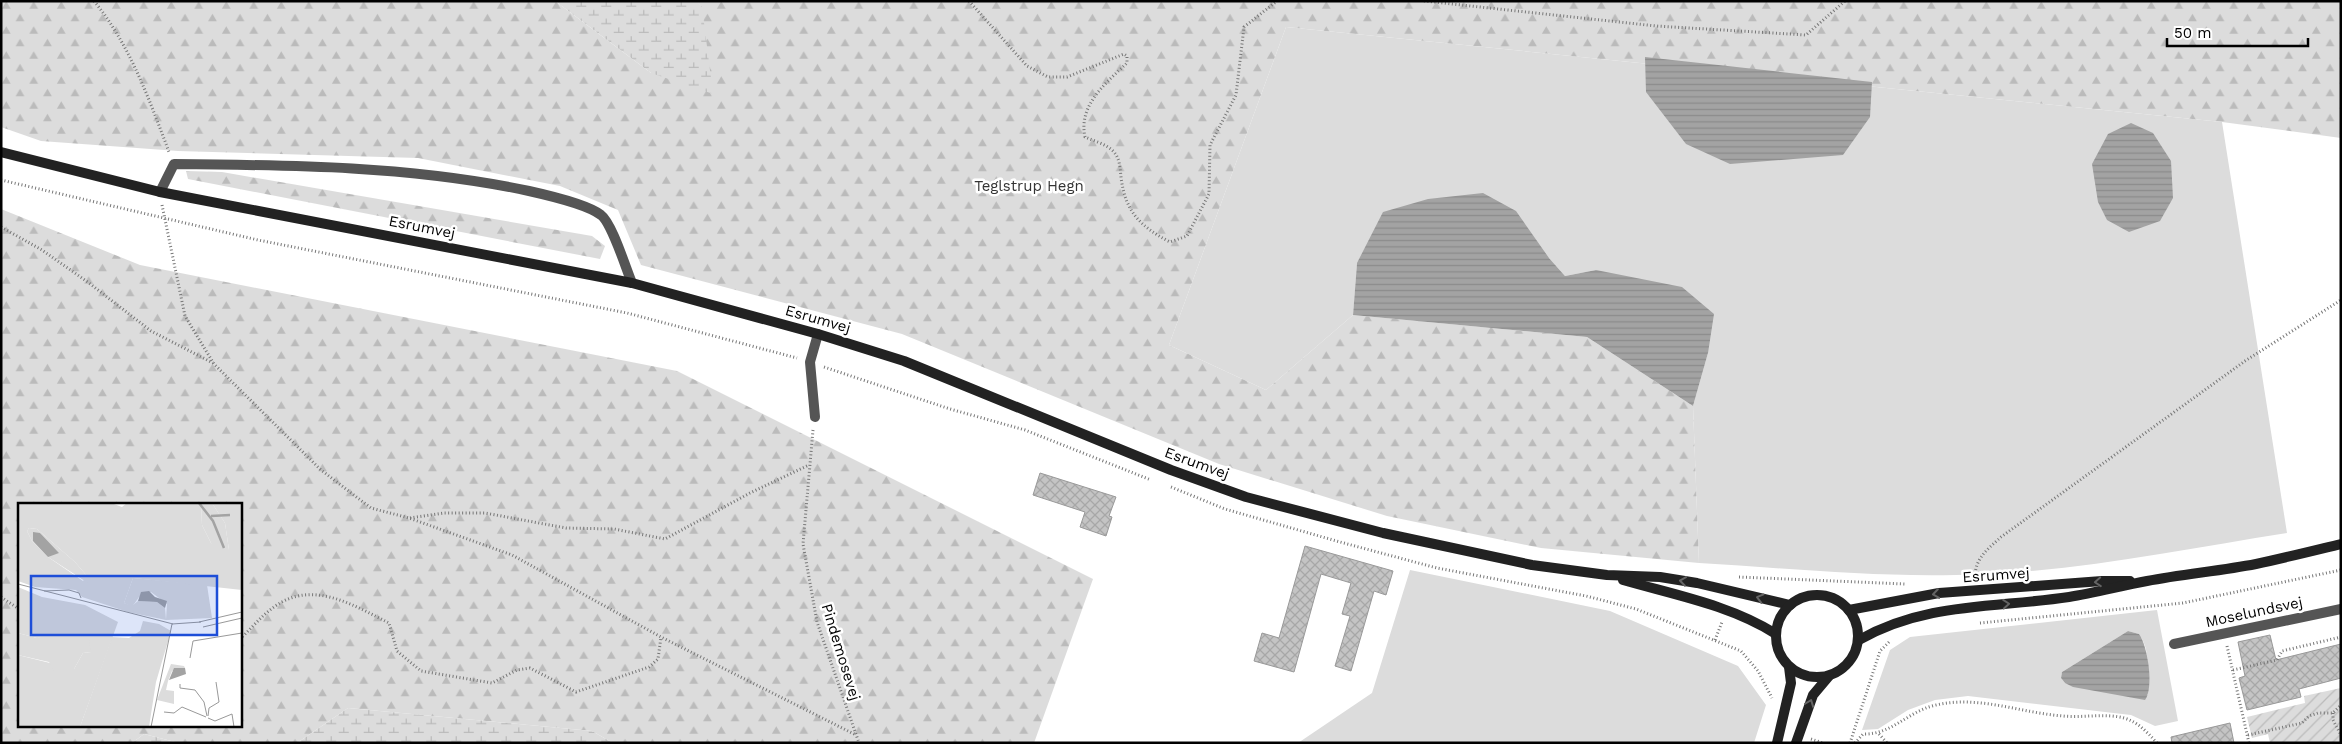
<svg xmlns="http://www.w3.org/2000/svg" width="2342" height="744" viewBox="0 0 2342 744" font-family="'Work Sans',sans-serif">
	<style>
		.grass { fill: #dcdcdc; fill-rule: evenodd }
		.forest { fill: url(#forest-firs); fill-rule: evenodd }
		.wetland { fill: url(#wetland-marsh) }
		.garden { fill: url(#garden-furrows) }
		.water { fill: url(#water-rules) }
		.building { fill: url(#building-cross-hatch); stroke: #999 }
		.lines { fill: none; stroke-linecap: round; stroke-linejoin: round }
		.path { stroke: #777; stroke-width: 3; stroke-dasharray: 1 2.5; stroke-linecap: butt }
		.lane { stroke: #555; stroke-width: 10 }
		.street { stroke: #555; stroke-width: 10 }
		.secondary { stroke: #222; stroke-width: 10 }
		.oneway { stroke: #646464 }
		.labels { text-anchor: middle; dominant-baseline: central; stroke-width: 5; stroke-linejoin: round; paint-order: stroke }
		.park-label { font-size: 15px; fill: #333; stroke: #fff }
		.street-label { font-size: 15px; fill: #000; stroke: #fff }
		.inset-river { fill: none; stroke: #a3a3a3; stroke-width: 2.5 }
		.inset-road { fill: none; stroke: #999; stroke-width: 1 }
		.view { fill: #1d4ed8; fill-opacity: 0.15; stroke: #1d4ed8; stroke-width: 2.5 }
		.inset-edge { fill: none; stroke: #000; stroke-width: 2.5 }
	</style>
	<defs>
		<pattern id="forest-firs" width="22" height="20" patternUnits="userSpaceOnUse" patternTransform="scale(1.25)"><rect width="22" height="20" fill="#dcdcdc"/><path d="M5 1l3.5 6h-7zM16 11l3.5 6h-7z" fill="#bbb"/></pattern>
		<pattern id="wetland-marsh" width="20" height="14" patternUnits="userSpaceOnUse" patternTransform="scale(1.25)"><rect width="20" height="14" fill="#dcdcdc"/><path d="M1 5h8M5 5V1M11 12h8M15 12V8" fill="none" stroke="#bbb"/></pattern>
		<pattern id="garden-furrows" width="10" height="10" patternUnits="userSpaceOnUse" patternTransform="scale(1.25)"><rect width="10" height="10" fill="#dcdcdc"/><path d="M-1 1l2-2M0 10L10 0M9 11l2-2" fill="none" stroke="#bbb"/></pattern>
		<pattern id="water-rules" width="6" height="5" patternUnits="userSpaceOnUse" patternTransform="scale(1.25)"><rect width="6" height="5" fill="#a3a3a3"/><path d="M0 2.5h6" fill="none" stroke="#8b8b8b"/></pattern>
		<pattern id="building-cross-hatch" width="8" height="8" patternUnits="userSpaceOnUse" patternTransform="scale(1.25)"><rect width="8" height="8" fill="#c4c4c4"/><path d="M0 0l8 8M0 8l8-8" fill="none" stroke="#a7a7a7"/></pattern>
	</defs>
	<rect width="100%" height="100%" fill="#fff"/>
	<g class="grass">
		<path d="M1286,27L2222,122L2287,533C2178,550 2066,574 1956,575C1870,577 1784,568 1699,563L1693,406L1708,353L1596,270L1565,276L1549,258L1357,263L1353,315L1266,390L1169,345Z"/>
		<path d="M1410,570L1610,611L1738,666L1766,705L1754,743H1298L1372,693Z"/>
		<path d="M2157,610L2178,721L2155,726L2131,715L1968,696L1935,700L1908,710L1878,729L1862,730L1890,650L1910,637ZM2128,631L2139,634C2151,650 2148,676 2148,695L2065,683L2061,678L2062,672Z"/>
	</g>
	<g class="forest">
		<path d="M1,1H555L651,73L702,8L697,1H2341V138L2222,122L1286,27L1169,345L1266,390L1353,315L1587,337L1693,406L1699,563L1541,548L1387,516L1219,464L902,334L641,265L618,210L560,186L418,158L178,151L41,141L1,127Z"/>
		<path d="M186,171L222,172L592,236L605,246L600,259L188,179Z"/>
		<path d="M1,209L140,265L677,371L1093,579L1034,743H613L592,731L348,708L297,743H179L144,734L132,743H1ZM19,504H240V725H19Z"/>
	</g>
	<g class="wetland">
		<path d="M555,1H697L702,7L713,94L651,73Z"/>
		<path d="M348,708L592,731L613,743H297Z"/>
		<path d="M144,734L179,743H132Z"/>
	</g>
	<path class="garden" d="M2341,688V743H2270L2268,734L2252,738L2247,717L2305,703L2304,696Z"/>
	<g class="water">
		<path d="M1645,57L1872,82L1870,117L1843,155L1730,164L1686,144L1646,92Z"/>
		<path d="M2131,123L2153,133L2171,161L2173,198L2160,221L2129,232L2107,220L2098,202L2092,164L2108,134Z"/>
		<path d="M1483,193L1516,211L1549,258L1565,276L1596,270L1682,287L1714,314L1708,353L1693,406L1587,337L1353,315L1357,263L1383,212L1428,199Z"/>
		<path d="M2128,631L2139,634C2148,646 2154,688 2145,700L2073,687L2065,683L2061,678L2062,672Z"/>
	</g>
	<g class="building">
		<path d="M1040,473L1116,497L1109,516L1112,517L1106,536L1080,527L1085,512L1033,495Z"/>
		<path d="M1305,546L1393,571L1386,595L1374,591L1351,671L1335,666L1350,616L1342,614L1351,583L1321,574L1294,672L1254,661L1262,633L1279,638Z"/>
		<path d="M2270,635L2276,660L2341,644V678L2299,689L2301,697L2247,710L2239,678L2245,676L2238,642Z"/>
		<path d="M2230,723L2234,743H2172L2171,737Z"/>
	</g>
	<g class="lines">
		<g class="path">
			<path d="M94,1C130,45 149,99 169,152"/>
			<path d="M969,1L1027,66L1048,77H1067L1124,54L1127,56V63C1106,83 1078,105 1085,137C1094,141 1106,144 1113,151C1120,158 1120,168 1121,177C1125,212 1141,227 1170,242L1187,236L1209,194L1210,145L1236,95L1244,27L1277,1"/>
			<path d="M1424,1L1656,26L1806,35L1845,1"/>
			<path d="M1,180L258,240L627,313L797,358"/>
			<path d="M162,205L185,316L214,364L321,470L371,508L409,518L512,555L661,637L856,735"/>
			<path d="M1,227L42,250L89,283L151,331L213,363"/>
			<path d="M824,367L950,409L1025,430L1151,480"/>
			<path d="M813,430L803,544L817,622L859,743"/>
			<path d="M1171,487L1225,509L1340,542L1437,568L1586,596L1636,609L1741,651L1758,671L1772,698"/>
			<path d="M410,518L444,513H485L566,528L614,529L665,539L750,493L809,465"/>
			<path d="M1739,577L1905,584"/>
			<path d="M1975,577C1975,558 1988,549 2001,537L2245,361L2341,300"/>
			<path d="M1,597L19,609"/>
			<path d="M1980,623L2183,603L2341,570"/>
			<path d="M240,639C251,629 261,616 274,607C312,579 353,605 389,623L397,651L421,671L492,683L517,670L530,668L576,692L649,667L658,659L661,637"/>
			<path d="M1715,640L1722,622"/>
			<path d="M2227,646L2249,743"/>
			<path d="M2233,670L2277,660L2282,651L2341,637"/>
			<path d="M2333,713V720L2341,735"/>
			<path d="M1879,734L1887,743"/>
			<path d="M2248,735L2302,723L2309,716L2318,713H2333L2341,705"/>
			<path d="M1811,739L1823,743"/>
			<path d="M1850,743L1880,651L1889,642"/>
			<path d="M1855,743L1863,734C1892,735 1908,711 1936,705C1979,695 2021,713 2063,716C2083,718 2105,713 2124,718C2138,722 2147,732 2157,743"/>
		</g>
		<g class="lane">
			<path d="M160,192L174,164C292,165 412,166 529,191C547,195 587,204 601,215C612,223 626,269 632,283"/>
			<path d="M815,417L810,362L818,334"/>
		</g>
		<path class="street" d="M2174,644L2341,609"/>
		<g class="secondary">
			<path d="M1,152L160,192L632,283L818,334L904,361L1171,470L1246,497L1383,533L1532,565L1607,575L1660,577L1697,583L1790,605"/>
			<path d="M1623,580C1675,595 1730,605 1776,634"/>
			<circle cx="1817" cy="636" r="41"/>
			<path d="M1849,610L1939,593L2102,581H2130"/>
			<path d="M1859,640C1925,602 1996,608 2069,597C2095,593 2120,586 2147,581C2183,574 2220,571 2256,564C2284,558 2312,551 2341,544"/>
			<path d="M1777,743L1791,683L1789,667"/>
			<path d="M1796,743L1813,695L1829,676"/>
		</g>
	</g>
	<defs><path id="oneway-chevron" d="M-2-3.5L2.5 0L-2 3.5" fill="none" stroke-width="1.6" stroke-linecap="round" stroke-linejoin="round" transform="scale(1.25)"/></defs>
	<g class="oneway">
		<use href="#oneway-chevron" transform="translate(1683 581) rotate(-172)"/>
		<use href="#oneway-chevron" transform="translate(2098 582) rotate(176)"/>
		<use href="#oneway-chevron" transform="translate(1936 594) rotate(172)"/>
		<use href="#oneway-chevron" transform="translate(1760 598) rotate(-165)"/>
		<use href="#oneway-chevron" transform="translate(2006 604) rotate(-5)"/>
		<use href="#oneway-chevron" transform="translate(1810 703) rotate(-69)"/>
	</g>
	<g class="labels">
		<g class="park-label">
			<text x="1029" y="186">Teglstrup Hegn</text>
		</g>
		<g class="street-label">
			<text transform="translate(422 227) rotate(11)">Esrumvej</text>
			<text transform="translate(818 319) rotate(16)">Esrumvej</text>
			<text transform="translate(1197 463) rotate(20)">Esrumvej</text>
			<text transform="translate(1996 575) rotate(-4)">Esrumvej</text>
			<text transform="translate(2254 612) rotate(-12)">Moselundsvej</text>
			<text transform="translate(841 652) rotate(73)">Pindemosevej</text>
		</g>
	</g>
	<g transform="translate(18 503)">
		<rect width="224" height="224" fill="#fff"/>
		<path d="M115,75L189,82L194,115L148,117L149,101L133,89L121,94L114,104L106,100ZM125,118L141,121L153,128L138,179L131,224H62L94,134L111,135L122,128Z" fill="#dcdcdc"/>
		<path d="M0,0H93L104,4L109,0H183L184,22L193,40L211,47L207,20L194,0H224V87L115,75L106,100L114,103L120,98L139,99L147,105L148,117L110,109L64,94L58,87L17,84L0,78ZM11,25L19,26L57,59L69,73L65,78L30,54L14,38L9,28ZM0,84L24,94L67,102L100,119L62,224H0V152L56,166L65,150L73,149L34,133L19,135L0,130ZM153,161L166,163L167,165L154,168L150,178L148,187L156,188V201L139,197Z" fill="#dcdcdc" fill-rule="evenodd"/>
		<path d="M183,0H194L207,20L211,47L205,51L193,40L184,22ZM11,25L19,26L57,59L69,73L70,80L30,54L14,38L9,28ZM22,30L26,36L41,50L15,38ZM41,129L60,131L71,137L73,149L65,150L56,166L36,168L31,159L0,152V130L19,135Z" fill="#dcdcdc" fill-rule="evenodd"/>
		<path d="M15,29L22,30L41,50L30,54L15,38ZM131,88L137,94L149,98L147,105L139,99L120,98L123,89ZM156,165H167L168,171L151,177Z" fill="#a3a3a3"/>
		<path class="inset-river" d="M181,0L195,18L206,45M193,13L212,12"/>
		<path class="inset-road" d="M0,81L155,121M26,88L51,87L61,90L63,95M181,119L224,109M185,124L224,115M172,155L175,138L224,130M162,181V185L177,187L186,199L189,213M146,209L156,210L164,204L188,214M190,213L191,205L201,199L198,179M190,215L197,218L214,211L216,224M133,224L154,121L183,119"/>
		<path class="view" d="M13,73H199V132H13Z"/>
		<rect width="224" height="224" class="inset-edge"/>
	</g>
	<rect width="2342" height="744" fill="none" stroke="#000000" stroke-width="5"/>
	<path d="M2167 38v8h141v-8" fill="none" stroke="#000000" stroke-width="2.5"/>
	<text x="2174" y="38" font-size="15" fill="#000000" stroke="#ffffff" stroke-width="4" paint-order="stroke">50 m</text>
</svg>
